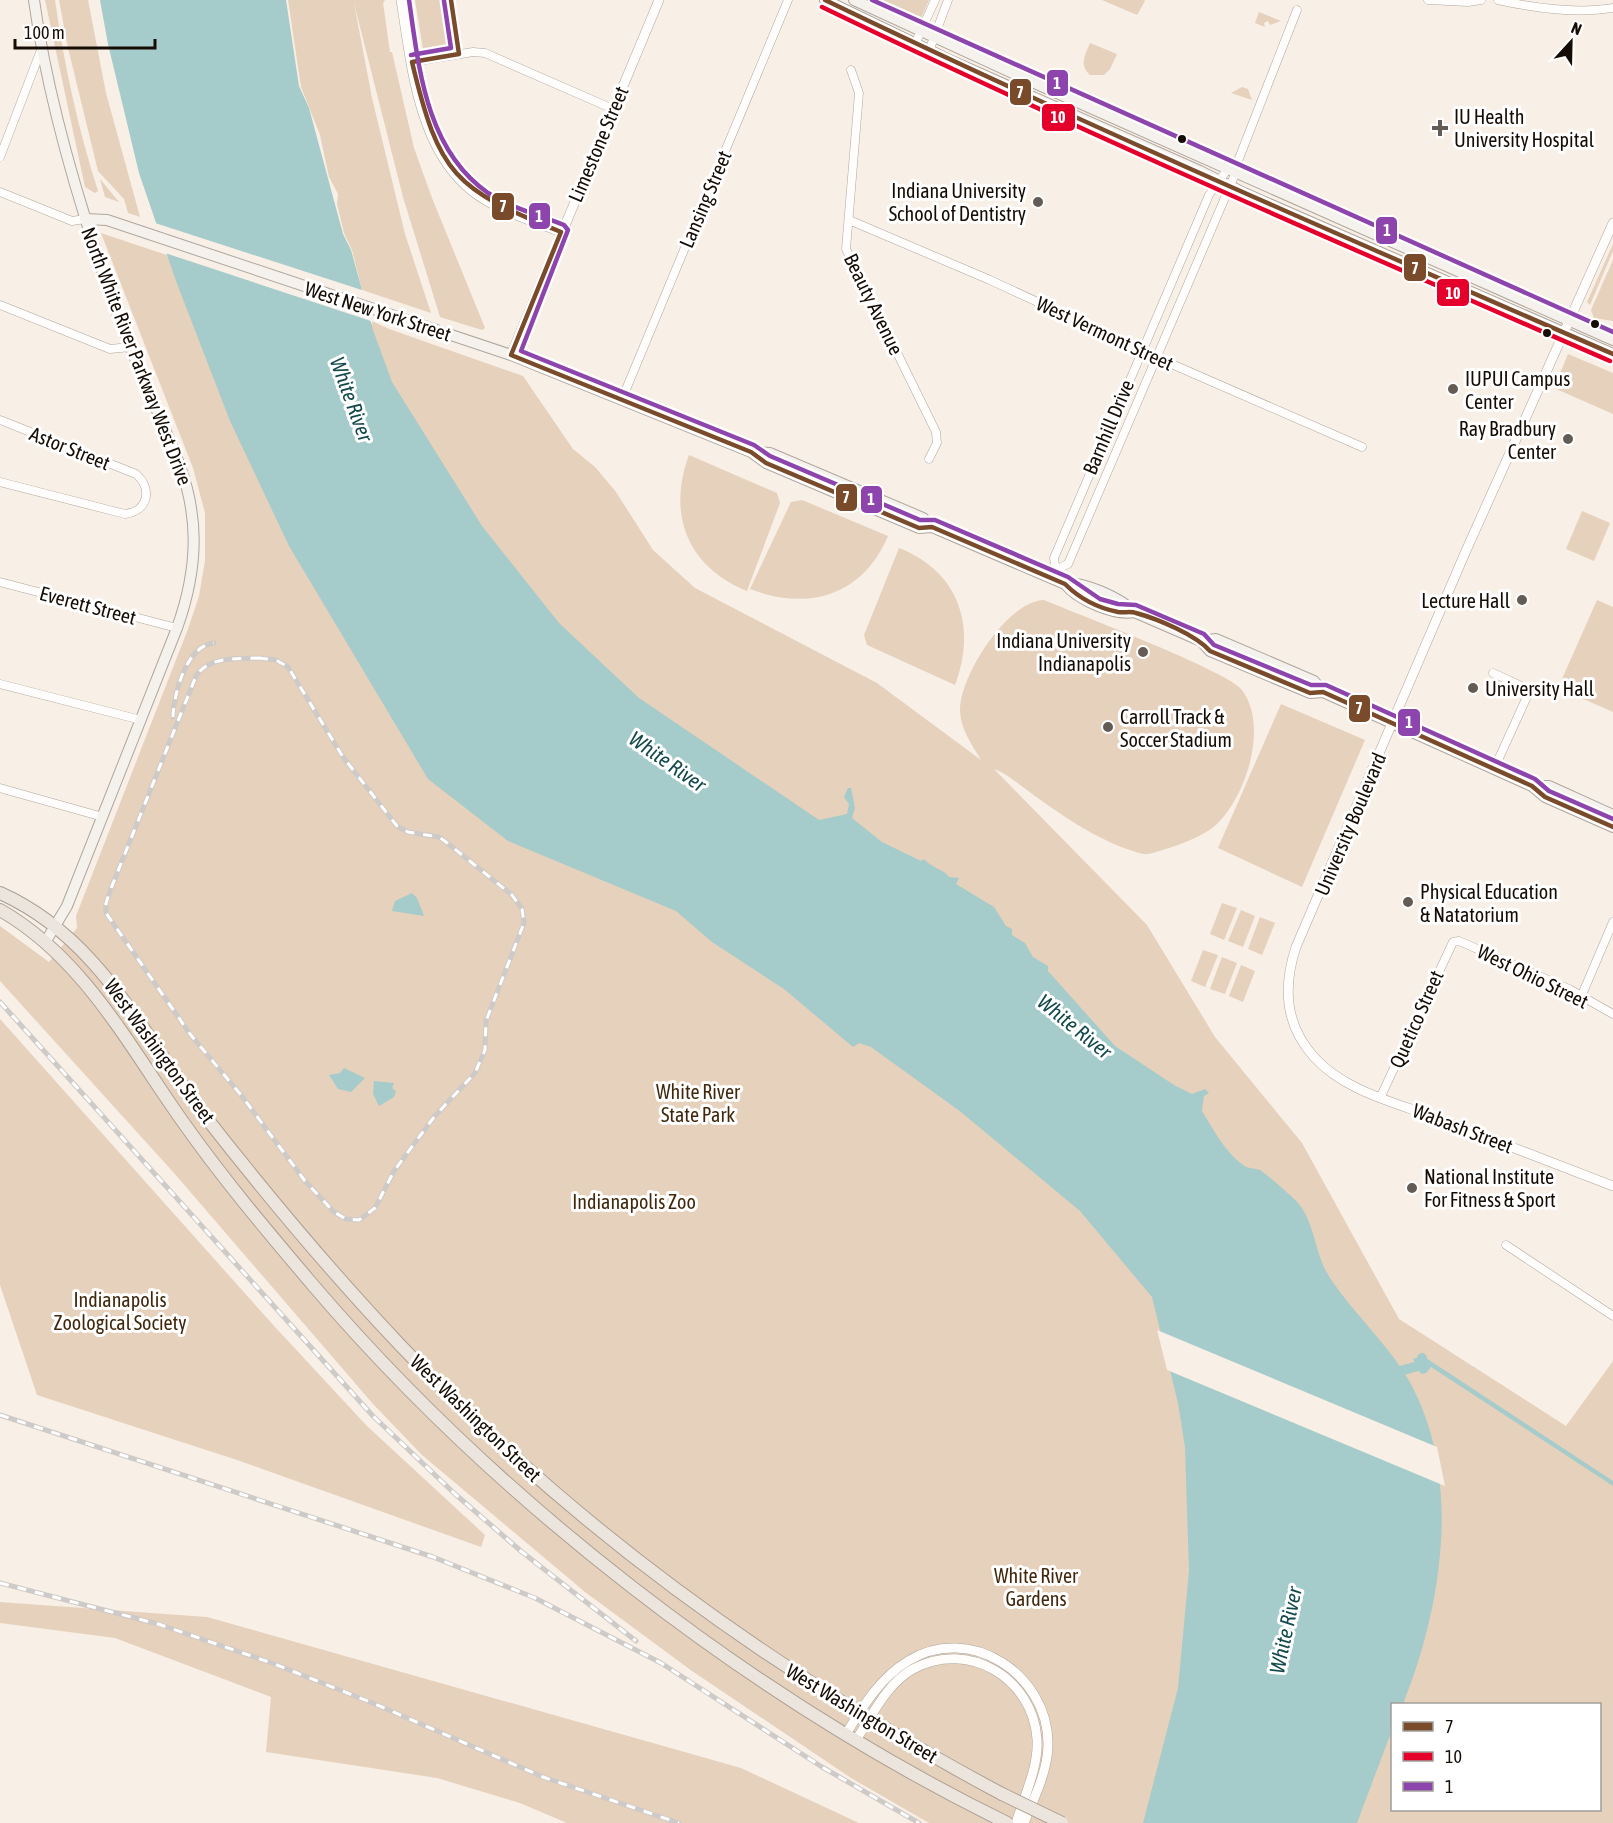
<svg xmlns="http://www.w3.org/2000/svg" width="1613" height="1823" viewBox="0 0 1613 1823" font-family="'Asap Condensed',sans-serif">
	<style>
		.green { fill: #e6d1bc; fill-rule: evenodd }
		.water { fill: #a5cbca }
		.pier { fill: #f8efe6 }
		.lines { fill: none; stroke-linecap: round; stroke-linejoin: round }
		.canal { stroke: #a5cbca; stroke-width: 10 }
		.minor-casing { stroke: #afa79e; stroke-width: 9 }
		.tertiary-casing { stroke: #afa79e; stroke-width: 10 }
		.secondary-casing { stroke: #afa79e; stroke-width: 12 }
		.primary-casing { stroke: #ada092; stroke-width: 14 }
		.minor { stroke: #fefdfb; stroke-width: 8 }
		.tertiary { stroke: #fefdfb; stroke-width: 9 }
		.secondary { stroke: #f5f1ed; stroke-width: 10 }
		.primary { stroke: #ebe5de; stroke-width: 12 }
		.rail-casing { stroke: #cecac7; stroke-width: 5 }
		.rail { stroke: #fff; stroke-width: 3; stroke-dasharray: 9; stroke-linecap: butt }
		.primary-bridge-casing { stroke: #ada092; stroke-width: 14; stroke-linecap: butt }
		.primary-bridge { stroke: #ebe5de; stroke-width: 12 }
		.bus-1-casing { stroke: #fff; stroke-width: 9 }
		.bus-2-casing { stroke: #fff; stroke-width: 9 }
		.bus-3-casing { stroke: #fff; stroke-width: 9 }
		.bus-1 { stroke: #7a4b2a; stroke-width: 4.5 }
		.bus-2 { stroke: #e4002b; stroke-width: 4.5 }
		.bus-3 { stroke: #8e44ad; stroke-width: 4.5 }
		.poi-dot { fill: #645c54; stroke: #fff; stroke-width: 2 }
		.bus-dot { fill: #150d05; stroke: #fff; stroke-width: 2 }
		.labels { text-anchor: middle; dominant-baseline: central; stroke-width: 6; stroke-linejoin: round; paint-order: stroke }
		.poi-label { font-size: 20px; fill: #150d05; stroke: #fff; text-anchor: start }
		.street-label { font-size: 20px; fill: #150d05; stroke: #fff }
		.park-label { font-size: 20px; fill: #41280c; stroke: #fff }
		.water-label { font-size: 21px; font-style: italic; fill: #144a4c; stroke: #fff }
		.line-badge { stroke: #fff; stroke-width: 2 }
		.badge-label { font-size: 16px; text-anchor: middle; font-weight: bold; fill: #fff }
	</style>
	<rect width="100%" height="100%" fill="#f8efe6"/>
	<g class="green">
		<path d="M45,0H55C64,64 78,129 98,191L95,193L85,187Z"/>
		<path d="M59,0H88L106,93L140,217L128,213L124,199L98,171L68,48Z"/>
		<path d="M288,0H385L383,3L390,52H392L414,148L432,198L485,328L482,330L440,317L403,197L354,3L372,98L405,234L431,313L362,290L352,250L344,233L337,204L338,194L329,177L320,135L301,87Z"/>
		<path d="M415,0H444L452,49L424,55Z"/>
		<path d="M868,0H929L921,18L913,23Z"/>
		<path d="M1102,0H1144L1145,1L1137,15Z"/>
		<path d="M1259,12L1281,21L1270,25L1268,21L1264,23L1265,27L1255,23Z"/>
		<path d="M1090,43L1117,54L1110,69L1104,75H1090C1079,65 1085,55 1090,43Z"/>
		<path d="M1242,87L1248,89L1252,100L1231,93Z"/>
		<path d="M100,179L119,202L105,197Z"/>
		<path d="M101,233L372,324V321L389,329L523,376L573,449L595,467L616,492L653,550L695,588L877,683L981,760C972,744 961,731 960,711C959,677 1007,601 1044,600C1077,614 1228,671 1242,690C1269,726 1246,796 1217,824C1205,835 1185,843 1169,848C1161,850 1150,855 1143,854C1104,844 1067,819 1035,796C1022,787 1008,774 994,769L1147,925L1215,1037L1302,1143L1399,1319L1566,1426L1613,1361V1823H929L851,1778L692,1671L585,1592L422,1455L373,1404L174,1173L0,981V926L49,962L77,928L76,916L188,629L199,596L205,561V513L193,468ZM1392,1704H1600V1810H1392Z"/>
		<path d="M1613,244V251L1590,305L1587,302Z"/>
		<path d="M1613,260V321L1594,318L1591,310Z"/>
		<path d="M1568,354L1613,373V414L1554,388Z"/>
		<path d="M689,455L777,493L780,503L747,591C687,567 667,514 689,455Z"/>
		<path d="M802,500L888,536C863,595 809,612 750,589L791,502Z"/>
		<path d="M1582,511L1610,523L1594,561L1566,549Z"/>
		<path d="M899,548C959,572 977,626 955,685L867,645L864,635Z"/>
		<path d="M1597,600L1613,607V712L1558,688Z"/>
		<path d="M1281,704L1365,740L1302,887L1218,848Z"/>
		<path d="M1222,903L1237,908L1224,940L1210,934Z"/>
		<path d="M1241,910L1255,916L1243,947L1228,941Z"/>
		<path d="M1260,917L1275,923L1262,955L1248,949Z"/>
		<path d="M1203,950L1218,955L1205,987L1191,981Z"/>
		<path d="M1222,957L1237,963L1225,994L1210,989Z"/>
		<path d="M1241,965L1255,971L1243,1002L1229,996Z"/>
		<path d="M0,1019L275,1327L367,1426L485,1535L481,1547L237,1460L37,1395L0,1285Z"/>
		<path d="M0,1602L207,1617L741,1768L859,1823H567L520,1803L437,1778L266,1752L271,1697L115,1638L0,1623Z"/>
	</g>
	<g class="water">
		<path d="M100,0H286L299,86L309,108L343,234L351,250L373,330L392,382L482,526L559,623L639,698L819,820L847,814L849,804L844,797L848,788H851L855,808L852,818L882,842L921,861L924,859C930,867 945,870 949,877L959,878L956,884L994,907L1006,926L1012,929V935L1025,943L1033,957L1048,966V971L1115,1046L1174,1085L1192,1094L1205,1089L1209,1093L1204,1096L1202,1111C1213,1129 1225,1152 1243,1165C1248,1169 1255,1168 1260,1170C1266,1174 1293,1197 1298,1203C1316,1224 1314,1256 1332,1281C1354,1313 1384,1341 1405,1374C1464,1470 1443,1605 1403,1704H1392V1730L1357,1823H1143L1178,1688L1189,1571L1185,1447L1178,1403L1152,1297L1080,1211L961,1112L871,1047L859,1043L853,1047L784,989L712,942L676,911L508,841L428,779L289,546L230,421L176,281L139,173L108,44Z"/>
		<path d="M412,893L417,898L424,916L392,911L395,901Z"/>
		<path d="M344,1068L365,1078L351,1092L338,1089L329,1075L340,1073Z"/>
		<path d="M374,1081L394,1083L392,1088L396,1091L394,1097L379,1106L373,1094Z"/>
		<path d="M1423,1356L1613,1481V1486L1431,1367L1426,1373L1421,1374L1413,1359Z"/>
	</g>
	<g class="pier">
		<path d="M152,222L365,291L374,322L162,252Z"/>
		<path d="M1157,1330L1437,1447L1445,1486L1167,1370Z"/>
	</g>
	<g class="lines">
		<path class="canal" d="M1388,1372L1400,1371L1422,1365V1358"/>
		<g class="minor-casing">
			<g id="minor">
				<path d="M1428,0L1468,2L1481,0"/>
				<path d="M1498,0C1534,8 1577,14 1613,8"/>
				<path d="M915,44L935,0"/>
				<path d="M929,51L948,0"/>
				<path d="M412,62L473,52L485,53L613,109"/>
				<path d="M851,70L859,93L846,249L936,432L937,443L929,459"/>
				<path d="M0,157L41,50"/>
				<path d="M0,192L72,221L85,219"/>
				<path d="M849,220L990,280L1167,362L1362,447"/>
				<path d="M0,305L110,349L130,347"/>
				<path d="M622,399L788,0"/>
				<path d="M0,420L136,474C153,489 148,511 125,514L0,482"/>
				<path d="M1057,569L1068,564L1236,172L1238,161L1297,10"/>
				<path d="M1056,572L1054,558L1209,195L1229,167"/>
				<path d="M0,582L177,628"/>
				<path d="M1493,673L1530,690L1494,769"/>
				<path d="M0,684L141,720"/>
				<path d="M0,788L103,817"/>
				<path d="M1581,997L1613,922"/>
				<path d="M1381,1096L1453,942L1459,941L1569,989L1613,1014"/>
				<path d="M1506,1245L1613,1316"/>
			</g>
		</g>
		<g class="tertiary-casing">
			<g id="tertiary">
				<path d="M401,0C412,69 419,161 485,200C508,214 536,222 561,232"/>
				<path d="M1613,223L1465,553L1296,947C1283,986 1285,1025 1314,1057C1344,1091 1397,1103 1439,1119C1497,1141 1555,1164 1613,1186"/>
				<path d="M511,355L659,0"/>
				<path d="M846,1734C863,1706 880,1678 908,1661C970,1623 1048,1674 1048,1744C1048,1771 1034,1798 1024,1823"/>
				<path d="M856,1740C872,1716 887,1683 913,1669C968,1639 1033,1678 1037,1739C1039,1766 1024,1797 1016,1823"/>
			</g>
		</g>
		<g class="secondary-casing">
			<g id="secondary">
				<path d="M34,0C47,95 75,191 106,282C121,327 140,370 158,413C171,444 186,474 191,508C198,549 191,589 177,628L67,906L46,941"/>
				<path d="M825,0L947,59L1200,171L1244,193L1613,354"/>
				<path d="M854,0L1030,81L1613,340"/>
				<path d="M85,219L107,220L511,355L751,452L766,463L919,528L932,527"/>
				<path d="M752,452L770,453L923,518L932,527L1065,584C1078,600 1114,616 1134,612"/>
				<path d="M1065,584C1082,580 1122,599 1134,612L1201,641L1210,651L1310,693L1323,692"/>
				<path d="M1201,641L1216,639L1314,681L1323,692L1532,786L1545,797L1613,827"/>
				<path d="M1532,786H1549L1613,815"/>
			</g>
		</g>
		<g class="primary-casing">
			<g id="primary">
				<path d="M0,893C97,936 140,1030 201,1111C264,1192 330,1271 401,1346C574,1529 780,1676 1002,1794"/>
				<path d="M0,910C83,957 129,1046 183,1122C223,1179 268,1232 312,1284C497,1501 752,1698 1007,1823"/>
			</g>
		</g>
		<use href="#minor" class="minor"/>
		<use href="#tertiary" class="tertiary"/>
		<use href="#secondary" class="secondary"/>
		<use href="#primary" class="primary"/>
		<g class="rail-casing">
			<g id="rail">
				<path d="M259,658L276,660L288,667L343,757L397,826L408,832L439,837L446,842L512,895L522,909L524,923L486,1021L485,1050L475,1073L434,1117L394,1171L375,1208L359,1220L346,1219L334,1212L305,1181L241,1095L190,1034L106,913V903L112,886L196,676C209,656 237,659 259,658Z"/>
				<path d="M173,717C174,693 186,646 214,643"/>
				<path d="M0,1002L373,1416L455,1494L522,1552L636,1641"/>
				<path d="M0,1415L433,1557L535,1598L661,1663L822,1767L919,1823"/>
				<path d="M0,1583L158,1624L272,1663L375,1704L543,1777L679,1823"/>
			</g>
		</g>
		<use href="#rail" class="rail"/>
		<g class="primary-bridge-casing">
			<path id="primary-bridge" d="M1002,1794L1062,1823"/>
		</g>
		<use href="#primary-bridge" class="primary-bridge"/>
		<g class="bus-1-casing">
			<g id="bus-1">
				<path d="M451,0L459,54L412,62C439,175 454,189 561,232L511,355L751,452L766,463L919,528L932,527L1065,584C1079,598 1098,608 1118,612C1124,613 1131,611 1136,613C1158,619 1196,635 1210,651L1310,693L1323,692L1532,786L1545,797L1613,827"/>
				<path d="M825,0C1084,125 1349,239 1613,354"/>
			</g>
		</g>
		<g class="bus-2-casing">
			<path id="bus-2" d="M822,7C1081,132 1346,246 1610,361"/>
		</g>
		<g class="bus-3-casing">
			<g id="bus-3">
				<path d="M409,0C419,69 426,150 488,193C511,208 539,215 564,225L568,230L521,351L754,445L770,456L920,520H935L1068,577L1100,599L1118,604L1136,605L1204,634L1214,645L1311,685H1326L1535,779L1549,791L1613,819"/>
				<path d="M872,0L1613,332"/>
				<path d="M411,55L451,48L444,1"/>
			</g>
		</g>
		<use href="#bus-1" class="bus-1"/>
		<use href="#bus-2" class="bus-2"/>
		<use href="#bus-3" class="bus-3"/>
	</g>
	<g class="poi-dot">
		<path d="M1437 119h6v6h6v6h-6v6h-6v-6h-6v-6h6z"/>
		<circle cx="1038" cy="202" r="6"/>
		<circle cx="1453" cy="389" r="6"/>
		<circle cx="1568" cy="439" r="6"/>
		<circle cx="1522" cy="600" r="6"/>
		<circle cx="1143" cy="652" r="6"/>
		<circle cx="1473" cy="688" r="6"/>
		<circle cx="1108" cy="727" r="6"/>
		<circle cx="1408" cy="902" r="6"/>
		<circle cx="1412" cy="1188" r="6"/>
	</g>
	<g class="bus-dot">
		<circle cx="1182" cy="139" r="5"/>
		<circle cx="1595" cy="324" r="5"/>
		<circle cx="1547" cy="333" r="5"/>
	</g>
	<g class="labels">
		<g class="poi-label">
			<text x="1454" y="116">IU Health<tspan x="1454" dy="23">University Hospital</tspan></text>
			<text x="1026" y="190" text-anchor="end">Indiana University<tspan x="1026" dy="23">School of Dentistry</tspan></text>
			<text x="1465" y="378">IUPUI Campus<tspan x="1465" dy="23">Center</tspan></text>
			<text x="1556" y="428" text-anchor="end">Ray Bradbury<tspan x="1556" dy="23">Center</tspan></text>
			<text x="1510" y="600" text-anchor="end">Lecture Hall</text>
			<text x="1131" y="640" text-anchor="end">Indiana University<tspan x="1131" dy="23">Indianapolis</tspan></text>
			<text x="1485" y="688">University Hall</text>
			<text x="1120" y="716">Carroll Track &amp;<tspan x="1120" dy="23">Soccer Stadium</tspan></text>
			<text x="1420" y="891">Physical Education<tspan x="1420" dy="23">&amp; Natatorium</tspan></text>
			<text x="1424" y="1176">National Institute<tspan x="1424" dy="23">For Fitness &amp; Sport</tspan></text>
		</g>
		<g class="street-label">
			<text transform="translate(598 144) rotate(-67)">Limestone Street</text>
			<text transform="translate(705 199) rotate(-67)">Lansing Street</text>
			<text transform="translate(874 304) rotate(64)">Beauty Avenue</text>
			<text transform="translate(378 311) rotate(18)">West New York Street</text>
			<text transform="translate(1105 333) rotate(25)">West Vermont Street</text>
			<text transform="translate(137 356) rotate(69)">North White River Parkway West Drive</text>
			<text transform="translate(1108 427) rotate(-67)">Barnhill Drive</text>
			<text transform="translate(70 448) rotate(22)">Astor Street</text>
			<text transform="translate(88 605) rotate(15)">Everett Street</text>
			<text transform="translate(1350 824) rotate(-67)">University Boulevard</text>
			<text transform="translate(1533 976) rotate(26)">West Ohio Street</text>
			<text transform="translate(1416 1019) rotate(-66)">Quetico Street</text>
			<text transform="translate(160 1051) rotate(54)">West Washington Street</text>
			<text transform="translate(1463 1128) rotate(21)">Wabash Street</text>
			<text transform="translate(476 1418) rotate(44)">West Washington Street</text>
			<text transform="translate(862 1713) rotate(31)">West Washington Street</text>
		</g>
		<g class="park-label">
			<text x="698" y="1091">White River<tspan x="698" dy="23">State Park</tspan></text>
			<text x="634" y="1201">Indianapolis Zoo</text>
			<text x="120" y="1299">Indianapolis<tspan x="120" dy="23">Zoological Society</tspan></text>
			<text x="1036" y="1575">White River<tspan x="1036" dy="23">Gardens</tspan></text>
		</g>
		<g class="water-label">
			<text transform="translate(352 399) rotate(70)">White River</text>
			<text transform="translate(668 761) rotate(35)">White River</text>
			<text transform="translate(1075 1026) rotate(39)">White River</text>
			<text transform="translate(1285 1630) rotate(-78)">White River</text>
		</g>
	</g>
	<g class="line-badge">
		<rect x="1046" y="69" width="23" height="28" rx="6" fill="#8e44ad"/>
		<rect x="1009" y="78" width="23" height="28" rx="6" fill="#7a4b2a"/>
		<rect x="1041" y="103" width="35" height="29" rx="6" fill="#e4002b"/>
		<rect x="491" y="192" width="24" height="29" rx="6" fill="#7a4b2a"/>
		<rect x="528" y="202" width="23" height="28" rx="6" fill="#8e44ad"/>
		<rect x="1375" y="216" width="23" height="29" rx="6" fill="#8e44ad"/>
		<rect x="1403" y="253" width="24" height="29" rx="6" fill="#7a4b2a"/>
		<rect x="1436" y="278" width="34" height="29" rx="6" fill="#e4002b"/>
		<rect x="835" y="483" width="23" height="29" rx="6" fill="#7a4b2a"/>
		<rect x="860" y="485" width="23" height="29" rx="6" fill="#8e44ad"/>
		<rect x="1348" y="694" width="23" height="29" rx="6" fill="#7a4b2a"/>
		<rect x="1397" y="708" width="24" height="29" rx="6" fill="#8e44ad"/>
	</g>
	<g class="badge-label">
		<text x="1057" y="89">1</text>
		<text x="1020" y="98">7</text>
		<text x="1058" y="123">10</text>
		<text x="503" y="212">7</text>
		<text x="539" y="222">1</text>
		<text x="1387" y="236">1</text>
		<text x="1415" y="274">7</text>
		<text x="1453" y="299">10</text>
		<text x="846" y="503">7</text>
		<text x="871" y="505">1</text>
		<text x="1359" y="714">7</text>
		<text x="1409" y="728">1</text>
	</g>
	<rect x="1391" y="1703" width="210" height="108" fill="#ffffff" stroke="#a19e9b" stroke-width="1.5"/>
	<rect x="1403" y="1722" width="30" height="9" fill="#7a4b2a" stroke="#a19e9b" stroke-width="1.5"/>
	<text x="1445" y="1733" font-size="18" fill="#150d05">7</text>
	<rect x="1403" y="1752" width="30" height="9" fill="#e4002b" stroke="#a19e9b" stroke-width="1.5"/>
	<text x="1445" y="1763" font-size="18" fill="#150d05">10</text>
	<rect x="1403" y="1782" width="30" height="9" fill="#8e44ad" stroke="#a19e9b" stroke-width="1.5"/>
	<text x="1445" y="1793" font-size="18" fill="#150d05">1</text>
	<g transform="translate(1571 42) rotate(22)" stroke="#ffffff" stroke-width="4.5" paint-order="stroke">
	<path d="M0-4.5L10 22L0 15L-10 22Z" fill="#150d05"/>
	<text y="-9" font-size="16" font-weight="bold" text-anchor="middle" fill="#150d05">N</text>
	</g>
	<path d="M15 39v9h140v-9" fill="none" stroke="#150d05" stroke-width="3"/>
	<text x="24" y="39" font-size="18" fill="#150d05" stroke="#ffffff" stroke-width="4.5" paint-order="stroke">100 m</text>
</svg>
